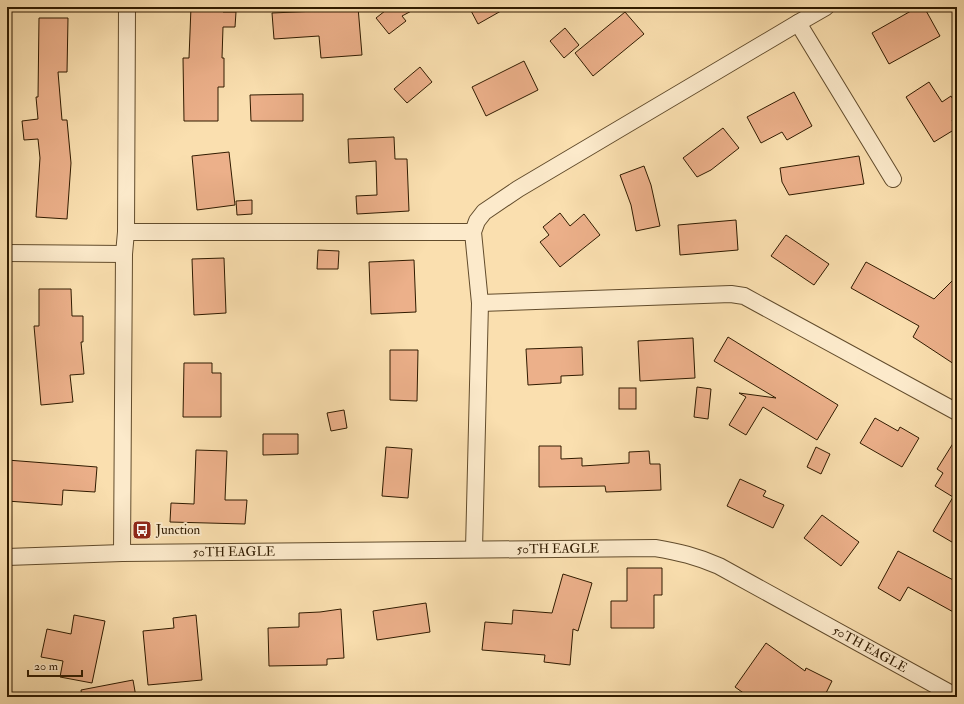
<svg xmlns="http://www.w3.org/2000/svg" width="964" height="704" viewBox="0 0 964 704" font-family="'IM FELL Double Pica',serif">
	<style>
		.building { fill: #ecb08a; stroke: #301b00 }
		.lines { fill: none; stroke-linecap: round; stroke-linejoin: round }
		.minor-casing { stroke: #624c2c; stroke-width: 18 }
		.minor { stroke: #fceacb; stroke-width: 16 }
		.labels { text-anchor: middle; dominant-baseline: central; stroke-width: 4; stroke-linejoin: round; paint-order: stroke }
		.poi-label { font-size: 13px; fill: #301b00; stroke: #fceacb; text-anchor: start }
		.street-label { font-size: 13px; fill: #301b00; stroke: #fceacb }
	</style>
	<rect width="100%" height="100%" fill="#fadfaf"/>
	<filter id="stains"><feTurbulence type="fractalNoise" baseFrequency=".005" numOctaves="4"/><feColorMatrix values="0 0 0 0 .2 0 0 0 0 .09 0 0 0 0 .02 0 0 0 .5 -.17"/></filter>
	<radialGradient id="worn" r=".72"><stop offset=".6" stop-color="#630" stop-opacity="0"/><stop offset="1" stop-color="#630" stop-opacity=".3"/></radialGradient>
	<g class="building">
		<path d="M191,7H223V12H236L235,27H223L222,58H224V87H218V121H184L183,58H189Z"/>
		<path d="M317,7H358L362,55L321,58L319,36L274,39L272,13L317,11Z"/>
		<path d="M390,7H419L402,16L406,21L389,34L376,18Z"/>
		<path d="M469,7H508L478,24Z"/>
		<path d="M918,7H924L940,36L889,64L872,33Z"/>
		<path d="M625,12L644,34L593,76L575,53Z"/>
		<path d="M39,18H68L67,72H58L62,120H67L71,163L67,219L36,217L40,158L38,139L24,140L22,121L38,119L36,97H38Z"/>
		<path d="M565,28L579,45L564,58L550,41Z"/>
		<path d="M524,61L538,90L486,116L472,87Z"/>
		<path d="M420,67L432,82L407,103L394,89Z"/>
		<path d="M929,82L942,102L951,96L957,106V116L952,120L957,128L934,142L906,97Z"/>
		<path d="M794,92L812,126L787,140L782,132L761,143L747,117Z"/>
		<path d="M303,94V121H251L250,95Z"/>
		<path d="M723,128L739,148L711,170L697,177L683,158Z"/>
		<path d="M394,137L395,159H407L409,211L357,214L356,196L377,195L376,161L349,163L348,139Z"/>
		<path d="M229,152L235,205L197,210L192,156Z"/>
		<path d="M859,156L864,184L789,195L782,182L780,168Z"/>
		<path d="M644,166L651,185L660,226L636,231L631,205L620,175Z"/>
		<path d="M252,200V214L237,215L236,201Z"/>
		<path d="M560,213L570,226L584,214L600,235L560,267L540,242L549,235L543,227Z"/>
		<path d="M736,220L738,250L680,255L678,225Z"/>
		<path d="M786,235L829,264L814,285L771,256Z"/>
		<path d="M318,250L339,251L338,269H317Z"/>
		<path d="M224,258L226,313L194,315L192,259Z"/>
		<path d="M414,260L416,312L371,314L369,262Z"/>
		<path d="M866,262L934,299L957,276V366L913,337L919,326L851,288Z"/>
		<path d="M39,289H71L72,316H83V342H81L84,374L70,375L73,402L41,405L34,326H39Z"/>
		<path d="M728,337L838,405L817,440L763,407L746,435L729,425L746,397L739,393L776,398L714,361Z"/>
		<path d="M693,338L695,378L640,381L638,341Z"/>
		<path d="M582,347L583,375L561,376V383L528,385L526,349Z"/>
		<path d="M390,350H418L417,401L390,400Z"/>
		<path d="M184,363H212V373H221V417H183Z"/>
		<path d="M697,387L711,389L708,419L694,417Z"/>
		<rect x="619" y="388" width="17" height="21"/>
		<path d="M344,410L347,428L331,431L327,413Z"/>
		<path d="M875,418L898,431L900,427L919,438L902,467L860,443Z"/>
		<path d="M263,434H298V454L263,455Z"/>
		<path d="M957,437V545L933,531L953,497L935,486L943,473L937,469Z"/>
		<path d="M539,446H561V459L582,458V466L629,463V452L649,451L650,464H660L661,490L606,492L605,486L539,487Z"/>
		<path d="M386,447L412,449L408,498L382,496Z"/>
		<path d="M816,447L830,454L821,474L807,467Z"/>
		<path d="M196,450L227,451L225,500H247L245,524L170,522L171,503L194,504Z"/>
		<path d="M7,460L97,467L95,492L63,490L62,505L7,501Z"/>
		<path d="M740,479L766,491L763,496L784,505L773,528L727,506Z"/>
		<path d="M822,515L859,542L841,566L804,538Z"/>
		<path d="M898,551L957,582V614L908,587L900,601L878,588Z"/>
		<path d="M627,568H662V595H654V628H611V601H627Z"/>
		<path d="M563,574L592,583L578,631L573,629L570,665L544,662L545,655L482,650L485,622L512,624L513,610L552,613Z"/>
		<path d="M426,603L430,632L377,640L373,611Z"/>
		<path d="M341,609L344,658L327,659V665L269,666L268,628L299,627V613L320,612Z"/>
		<path d="M74,615L105,621L92,683L60,677L63,661L41,657L47,629L71,634Z"/>
		<path d="M196,615L202,680L148,685L143,631L174,628L173,618Z"/>
		<path d="M766,643L805,671L806,668L832,681L824,697H749L735,687Z"/>
		<path d="M133,680L136,697H82L81,690Z"/>
	</g>
	<g class="lines">
		<g class="minor-casing">
			<g id="minor">
				<path d="M798,23L893,179"/>
				<path d="M126,232H473"/>
				<path d="M7,253L124,254"/>
				<path d="M480,303L731,294L744,296L957,412"/>
				<path d="M474,549L480,303L473,232L477,221L484,212L518,189L798,23L826,7"/>
				<path d="M122,553L124,254L126,232L127,7"/>
				<path id="s1" d="M7,557L122,553L655,548C679,552 696,556 719,566L957,697"/>
			</g>
		</g>
		<use href="#minor" class="minor"/>
	</g>
	<defs>
		<g id="bus-square" transform="scale(1)"><rect x="-9" y="-9" width="18" height="18" rx="4" fill="#8f2418" stroke="#fceacb"/><path d="M-5-6H5V4H4V6H2V4H-2V6H-4V4H-5ZM-3.5-4V0h7V-4ZM-3.5 1.2v1.5H-2V1.2ZM2 1.2v1.5H3.5V1.2Z" fill="#fff"/></g>
	</defs>
	<g fill-rule="evenodd">
		<use href="#bus-square" x="142" y="530"/>
	</g>
	<g class="labels">
		<g class="poi-label">
			<text x="156" y="530">Junction</text>
		</g>
		<g class="street-label">
			<text stroke="none"><textPath href="#s1" startOffset="551">50TH EAGLE</textPath></text>
			<text stroke="none"><textPath href="#s1" startOffset="227">50TH EAGLE</textPath></text>
			<text stroke="none"><textPath href="#s1" startOffset="887">50TH EAGLE</textPath></text>
		</g>
	</g>
	<rect width="964" height="704" fill="none" stroke="#fadfaf" stroke-width="24"/>
	<rect x="8" y="8" width="948" height="688" fill="none" stroke="#301b00" stroke-width="2"/>
	<rect x="12" y="12" width="940" height="680" fill="none" stroke="#301b00"/>
	<path d="M28 670v6h54v-6" fill="none" stroke="#301b00" stroke-width="2"/>
	<text x="34" y="670" font-size="12" fill="#301b00" stroke="#fceacb" stroke-width="3" paint-order="stroke">20 m</text>
	<rect width="100%" height="100%" filter="url(#stains)"/>
	<rect width="100%" height="100%" fill="url(#worn)"/>
</svg>
